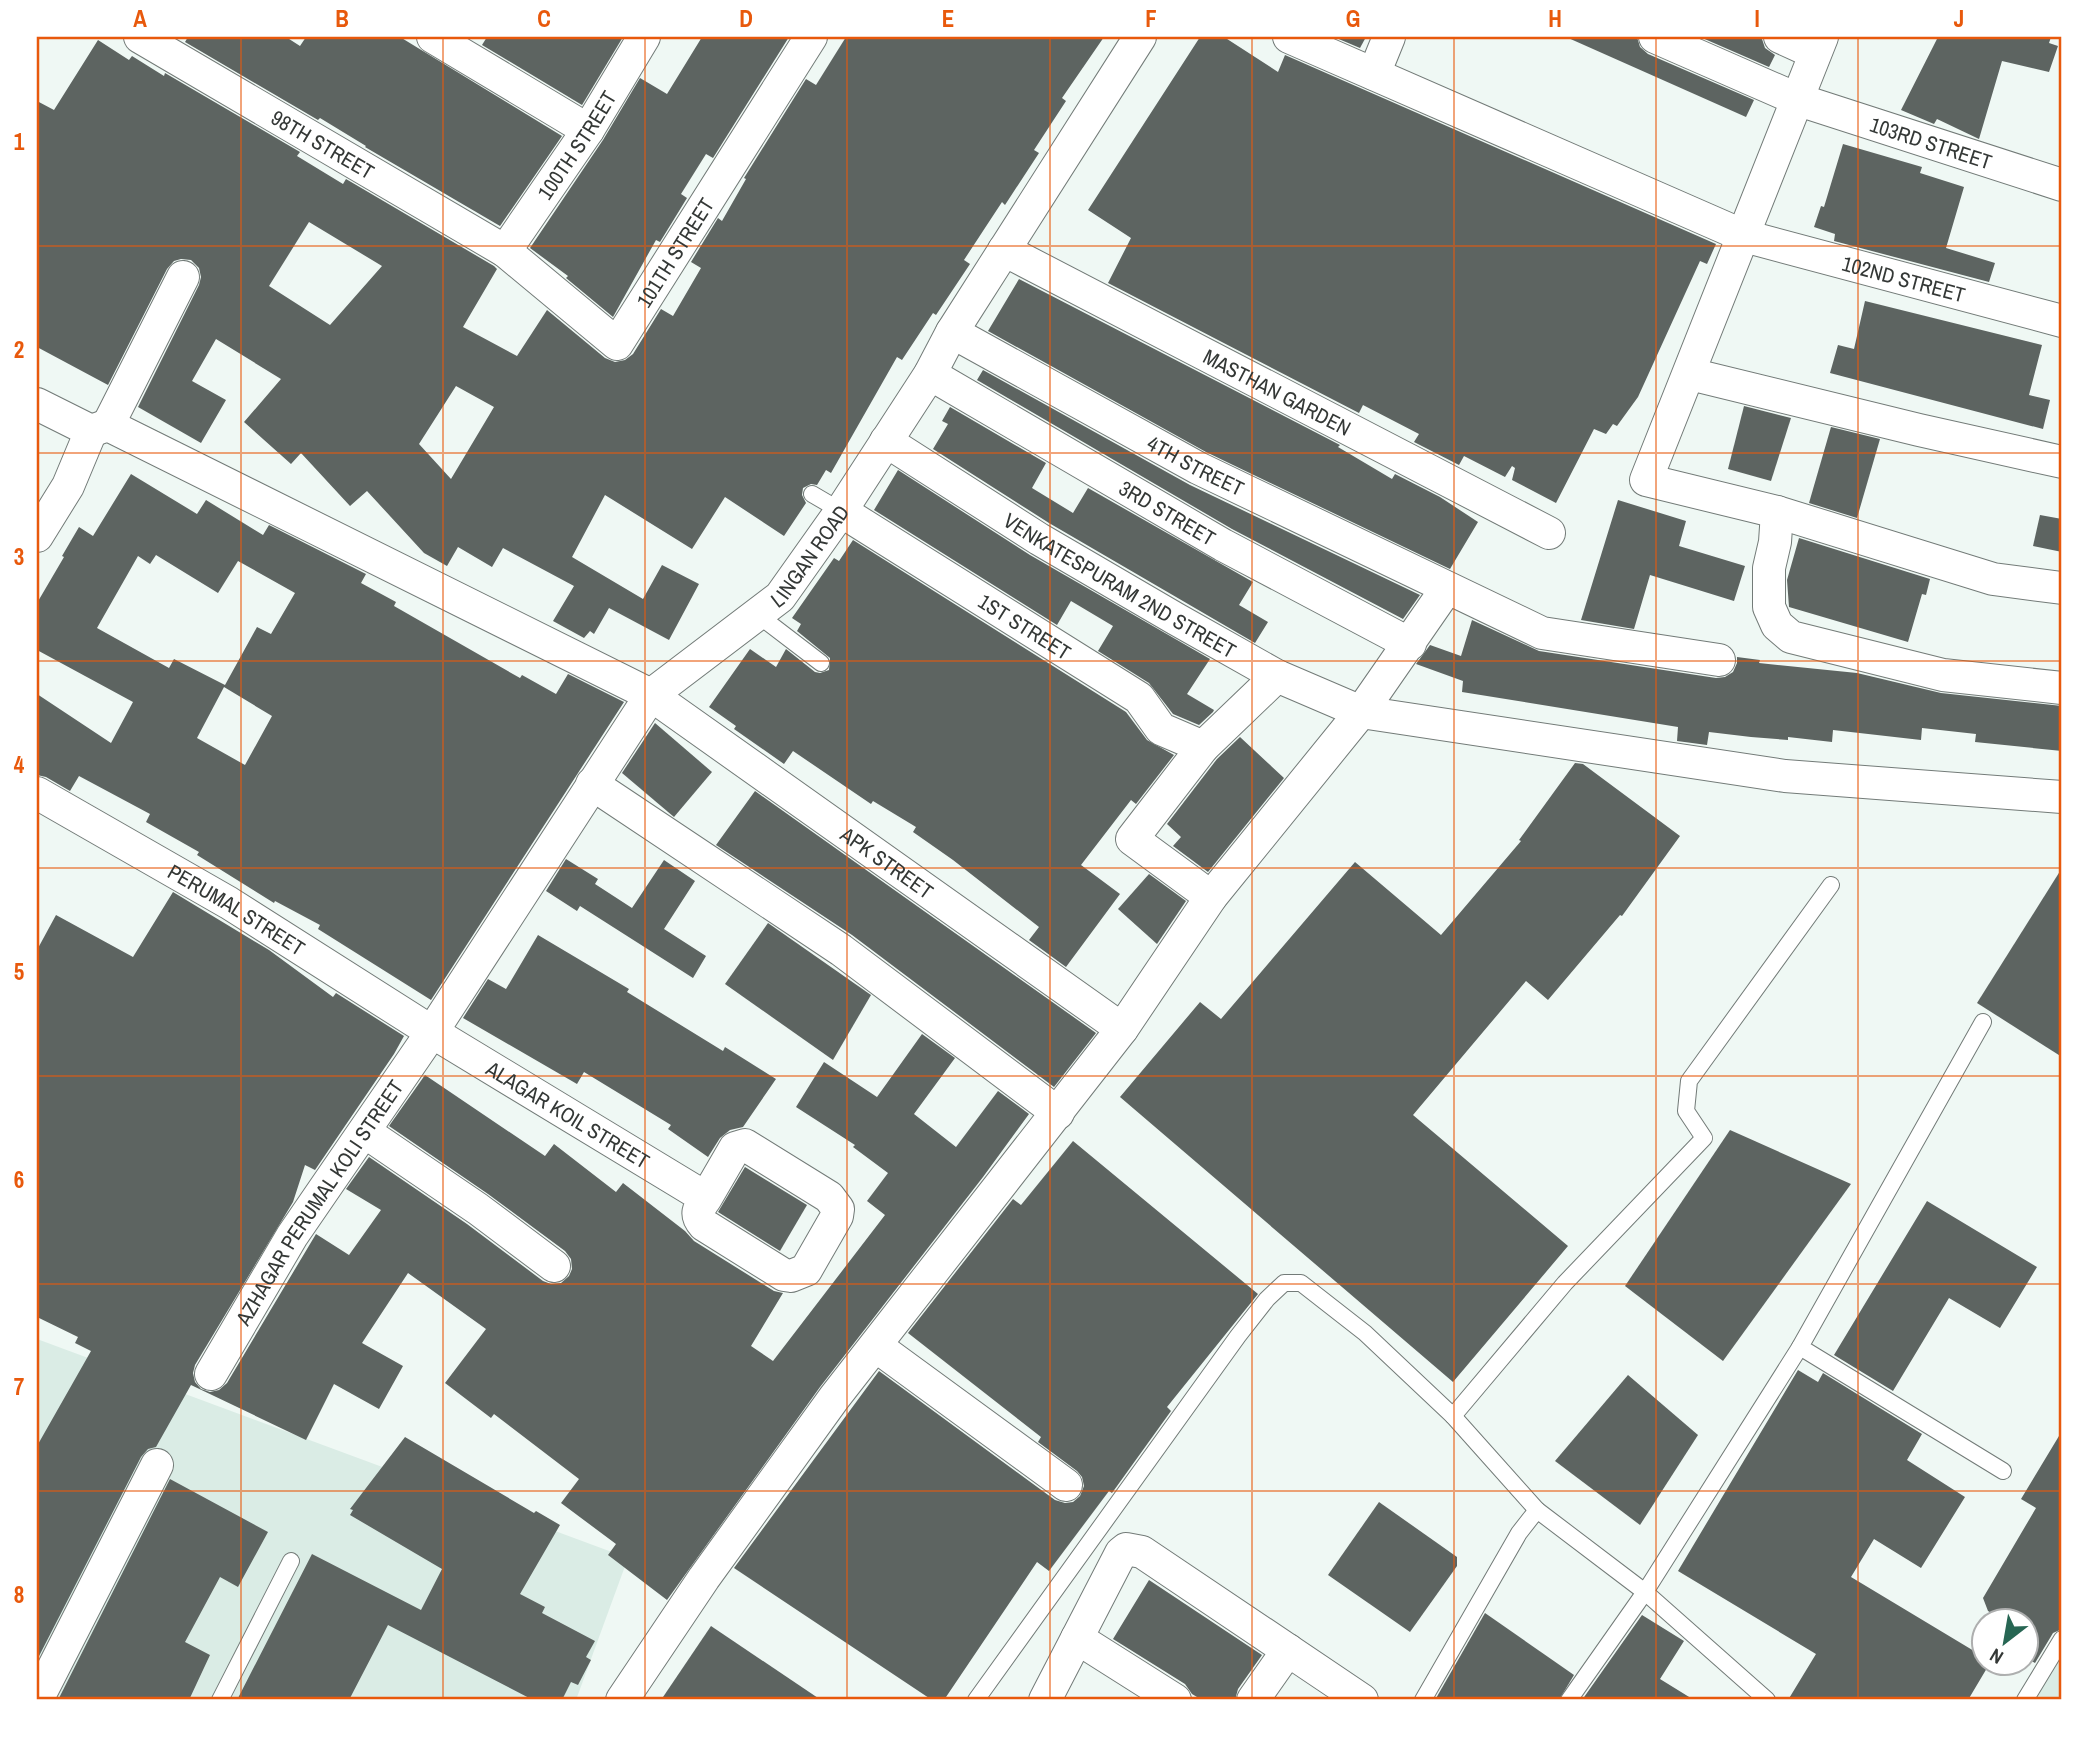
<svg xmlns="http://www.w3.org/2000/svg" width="2099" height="1737" viewBox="0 0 2099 1737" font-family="'Archivo Narrow',sans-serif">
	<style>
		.built { fill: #daece5 }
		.building { fill: #5d6461; fill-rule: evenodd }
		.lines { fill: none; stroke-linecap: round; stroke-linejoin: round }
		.service-casing { stroke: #737b78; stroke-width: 18 }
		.minor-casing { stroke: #737b78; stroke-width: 34 }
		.service { stroke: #fff; stroke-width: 16 }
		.minor { stroke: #fff; stroke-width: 32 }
		.grid { fill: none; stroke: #e8590c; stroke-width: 2; stroke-opacity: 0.55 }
		.labels { text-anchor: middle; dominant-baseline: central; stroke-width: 7; stroke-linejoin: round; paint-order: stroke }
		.street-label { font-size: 21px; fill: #343836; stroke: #fff }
		.neatline { fill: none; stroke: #e8590c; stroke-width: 2.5 }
		.grid-label { font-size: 23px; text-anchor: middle; font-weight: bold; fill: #e8590c }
	</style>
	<rect width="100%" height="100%" fill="#eff8f4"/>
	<g class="built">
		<path d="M37,1339L628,1558L576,1700H37Z"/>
		<path d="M2062,1631V1700H2021Z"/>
	</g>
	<g class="building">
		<path d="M188,37H286L300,46L306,37H400L562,136L500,226L365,147L366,146L320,118L318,120L185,42Z"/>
		<path d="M487,37H623L582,105L482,45Z"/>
		<path d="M702,37H789L713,158L706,154L681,194L687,198L660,242L656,240L613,317L566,278L568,276L530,248L603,140L640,78L667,94Z"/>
		<path d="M846,37H1104L1062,98L1066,101L1034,150L1039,153L1005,205L1002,202L964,260L970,264L936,315L933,313L902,360L897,357L831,473L826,470L817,485L811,484L803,488L802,495L806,503L784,536L725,497L692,549L605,495L572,557L643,599L662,565L699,584L669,640L609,608L594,634L590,631L584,638L553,621L574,586L503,548L492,567L458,547L447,566L424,553L367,491L350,506L301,453L291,464L244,422L281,379L216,339L192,381L226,400L201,443L138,407L199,285L201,277L199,268L191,260L181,259L174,261L167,269L108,385L37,347V101L54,110L98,40L129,60L132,56L164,76L165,73L300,152L297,156L343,184L346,179L494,266L497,269L463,327L517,356L547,310L605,358L615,362L625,360L633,354L661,309L673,316L701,268L691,262L718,218L722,221L746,179L744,178L806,79L816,85ZM309,222L382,266L330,325L269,286ZM456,386L494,407L451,479L419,444Z"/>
		<path d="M1200,37H1224L1278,72L1285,55L1716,244L1707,264L1700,261L1638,397L1617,426L1613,424L1606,434L1594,429L1556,503L1512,480L1515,468L1512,466L1505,477L1464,456L1459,465L1414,442L1419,434L1363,405L1359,413L1108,283L1131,238L1088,210Z"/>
		<path d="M1334,37H1366L1360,48Z"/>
		<path d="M1566,37H1637L1640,47L1648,54L1754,100L1746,117Z"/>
		<path d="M1700,37H1757L1762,39L1765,48L1775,55L1769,67Z"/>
		<path d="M1938,37H2051L2049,43L2058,46L2049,72L2002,61L1979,139L1937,119L1934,124L1901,110Z"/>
		<path d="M1843,144L1922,167L1920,173L1964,187L1946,248L1995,263L1989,282L1834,241L1835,234L1814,227L1821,206L1824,207Z"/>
		<path d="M1019,279L1340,445L1338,447L1392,479L1395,474L1440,497L1478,522L1450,569L1206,452L988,331Z"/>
		<path d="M1865,301L2042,345L2029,395L2050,400L2043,429L1830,373L1838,345L1854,349Z"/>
		<path d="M983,370L1190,485L1420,595L1403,619L1232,529L977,380Z"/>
		<path d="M1744,406L1791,418L1771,481L1728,469Z"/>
		<path d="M950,407L1046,463L1032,488L1073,513L1088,488L1253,582L1239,605L1268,622L1255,643L1049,523L933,449L948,424L942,421Z"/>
		<path d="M1831,427L1880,439L1857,518L1809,503Z"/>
		<path d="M898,470L1030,555L1210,659L1187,694L1214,710L1213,712L1199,725L1173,714L1149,683L1098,651L1113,626L1071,601L1057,625L874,510Z"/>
		<path d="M131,474L197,514L206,500L263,535L269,525L366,574L361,583L396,602L394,606L520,678L522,675L556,694L568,674L624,702L431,1000L318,929L320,925L275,901L274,903L197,855L199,852L146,822L150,814L79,776L70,791L46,777L37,775V694L111,743L133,702L37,650V603L64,557L62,556L79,527L93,536ZM156,555L218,593L238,561L295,593L271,634L257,627L225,685L174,659L169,668L97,628L138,556L150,564ZM224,687L272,716L245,765L197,738Z"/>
		<path d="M1618,500L1686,521L1679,546L1745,566L1734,601L1650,575L1634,629L1581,620Z"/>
		<path d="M2040,515L2062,519V552L2033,546Z"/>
		<path d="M1799,538L1930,579L1926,595L1922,594L1908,642L1789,607L1787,580Z"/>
		<path d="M853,540L1126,712L1147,740L1174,755L1136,804L1131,800L1081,865L1120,894L1066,967L1029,940L1039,927L953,860L913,832L916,827L873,801L871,804L793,751L784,764L734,729L736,726L709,707L750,649L776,667L786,649L815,672L820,673L829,670L830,658L797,631L801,624L792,618L834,558L839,561Z"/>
		<path d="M1472,620L1539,651L1716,678L1725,677L1733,672L1737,663V657L1760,660L1759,663L1857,673L1941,693L2062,706V751L1975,742L1976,734L1922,728L1921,740L1833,730L1832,742L1788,737V740L1751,737L1709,732L1707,745L1677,741L1678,727L1462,692L1463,681L1416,664L1430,645L1461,656Z"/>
		<path d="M655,723L712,772L674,817L622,773Z"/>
		<path d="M1240,737L1284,778L1208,872L1173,846L1181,837L1167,824L1217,759Z"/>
		<path d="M1575,763L1583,764L1680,836L1622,916L1620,915L1548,1000L1526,981L1413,1115L1568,1246L1453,1382L1120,1097L1200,1002L1221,1019L1355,862L1441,935L1521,841L1519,840Z"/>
		<path d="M755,791L1096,1033L1054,1087L852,935L716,845Z"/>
		<path d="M566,859L598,879L595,884L632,908L664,860L695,881L664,929L706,956L693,978L580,906L577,911L546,891Z"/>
		<path d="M2062,868V1057L1977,1003Z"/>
		<path d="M1149,874L1186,901L1157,944L1118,909Z"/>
		<path d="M173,892L269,950L333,997L336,993L404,1036L394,1054L315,1170L305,1165L293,1202L195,1365L193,1373L195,1382L201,1389L210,1392L219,1390L227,1383L316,1234L349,1255L381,1210L346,1189L369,1157L467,1224L543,1281L551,1284L561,1283L569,1276L572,1269L571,1259L565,1251L488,1194L389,1126L425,1075L545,1156L554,1144L616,1192L623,1183L685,1231L694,1241L774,1291L783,1293L751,1346L773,1361L885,1215L867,1201L888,1173L853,1147L855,1145L796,1107L824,1062L877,1097L922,1034L955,1058L914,1114L956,1147L998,1091L1029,1114L983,1177L820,1387L667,1600L608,1555L616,1544L561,1503L579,1479L494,1414L491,1418L445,1383L486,1329L408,1273L362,1343L403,1366L379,1409L334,1384L306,1440L191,1385L156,1447L148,1449L141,1457L37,1660V1446L91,1351L75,1343L78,1337L37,1317V950L56,915L133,957Z"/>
		<path d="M768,923L871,995L833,1060L725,984Z"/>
		<path d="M538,935L629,989L627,992L723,1051L725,1047L776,1079L743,1127L730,1130L720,1138L708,1157L668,1129L671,1125L584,1072L577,1084L463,1018L488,979L506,989Z"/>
		<path d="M1730,1130L1851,1184L1723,1361L1625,1286Z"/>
		<path d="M1073,1141L1258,1294L1167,1407L1171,1411L1112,1493L1109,1491L1049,1571L1037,1562L944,1700H932L734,1568L879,1371L1055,1500L1065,1503L1073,1502L1080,1496L1084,1486L1082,1477L1077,1471L1038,1442L1041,1437L908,1333L1013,1199L1021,1205Z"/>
		<path d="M745,1167L807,1205L780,1251L718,1212Z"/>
		<path d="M1927,1201L2037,1267L2000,1328L1949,1298L1893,1391L1834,1355Z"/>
		<path d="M1798,1370L1818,1382L1823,1373L1922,1434L1907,1460L1965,1497L1921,1568L1874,1539L1851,1577L1984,1657V1663H1990L1968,1700H1788L1816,1654L1678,1571Z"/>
		<path d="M1628,1375L1698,1435L1640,1525L1555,1461Z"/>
		<path d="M2062,1431V1629L2053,1633L2035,1663L2026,1658V1621H2005L1988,1611L1983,1598L2036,1508L2021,1499Z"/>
		<path d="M405,1437L534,1513L536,1511L560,1525L520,1594L545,1607L542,1613L595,1641L586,1657L591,1660L578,1685L571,1682L562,1700H533L388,1625L349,1700H237L312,1554L421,1610L442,1569L350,1515L353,1510L350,1509Z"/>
		<path d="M170,1479L268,1532L238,1587L220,1577L185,1642L210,1655L189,1700H58Z"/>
		<path d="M1379,1502L1457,1557V1566L1410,1632L1328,1575Z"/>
		<path d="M1149,1580L1262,1655L1238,1689L1235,1700H1202L1192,1694L1185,1684L1113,1639Z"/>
		<path d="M1485,1613L1574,1675L1559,1700H1435Z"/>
		<path d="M1642,1615L1684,1641L1660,1679L1694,1700H1582Z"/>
		<path d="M711,1626L821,1700H661Z"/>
	</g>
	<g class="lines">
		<g class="service-casing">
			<g id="service">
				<path d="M812,494L841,511"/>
				<path d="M757,614L821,663"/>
				<path d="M1983,1022L1800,1347L2003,1471"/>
				<path d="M1453,1416L1537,1510"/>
				<path d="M220,1700L291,1561"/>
				<path d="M976,1700L1238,1336L1267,1299L1284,1283H1301L1365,1333L1453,1416L1565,1283L1704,1138L1686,1111L1689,1081L1831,885"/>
				<path d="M1423,1700L1519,1533L1537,1510L1645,1592L1767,1700"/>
				<path d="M1569,1700L1645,1592L1800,1347"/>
				<path d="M2025,1700L2062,1639"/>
			</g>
		</g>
		<g class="minor-casing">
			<g id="minor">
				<path id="s1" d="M140,37L505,251L617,344L811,37"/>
				<path d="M433,37L588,130"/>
				<path id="s2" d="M1289,37L1744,236L2062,321"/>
				<path id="s3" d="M1655,37L1799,100L2062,185"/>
				<path d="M1780,37L1815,53"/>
				<path d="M1822,37L1646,480L1777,512L1993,579L2062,588"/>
				<path d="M1374,74L1389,37"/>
				<path id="s4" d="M1004,250L1549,533"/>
				<path id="s5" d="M505,251L588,130L644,37"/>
				<path id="s6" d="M952,332L1198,468L1542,633L1719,660"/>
				<path id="s7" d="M930,374L1223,545L1410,644"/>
				<path d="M1690,374L1919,430L2062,462"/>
				<path d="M37,404L91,431"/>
				<path d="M108,425L183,277"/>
				<path id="s8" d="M91,431L108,425L651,695L1122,1029"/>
				<path id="s9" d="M886,441L1039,539L1176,619L1277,676L1361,712L1785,776L2062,797"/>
				<path id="s10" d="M841,511L1139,698L1161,729L1203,747"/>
				<path d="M1777,512L1775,542L1769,568V607L1777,625L1791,637L1943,675L2062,688"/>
				<path d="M37,536L68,486L91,431"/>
				<path d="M592,784L841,950L1058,1113"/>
				<path id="s11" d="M37,793L229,903L432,1032L706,1198C699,1208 694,1214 704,1225L784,1275L791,1276L806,1270L837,1216L838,1209L829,1197L745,1145L735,1148L706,1198"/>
				<path d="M1211,897L1132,839L1203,747L1277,676"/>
				<path d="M365,1132L478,1209L554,1266"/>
				<path d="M876,1346L1066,1485"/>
				<path id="s12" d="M211,1374L292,1236L432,1032L651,695L780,597L841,511L930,374L952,332L1140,37"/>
				<path d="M1077,1638L1175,1700"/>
				<path d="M37,1700L157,1465"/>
				<path d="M622,1700L704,1578L834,1398L1122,1029L1211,897L1361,712L1447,588"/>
				<path d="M1045,1700L1121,1553L1126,1549L1142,1552L1362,1700"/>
				<path d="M1253,1700L1288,1650"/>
			</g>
		</g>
		<use href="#service" class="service"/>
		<use href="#minor" class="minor"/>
	</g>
	<path class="grid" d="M241,37V1700M443,37V1700M645,37V1700M847,37V1700M1050,37V1700M1252,37V1700M1454,37V1700M1656,37V1700M1858,37V1700M37,246H2062M37,453H2062M37,661H2062M37,868H2062M37,1076H2062M37,1284H2062M37,1491H2062"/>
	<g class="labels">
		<g class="street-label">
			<text stroke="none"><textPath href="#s3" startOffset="296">103RD STREET</textPath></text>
			<text stroke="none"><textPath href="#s1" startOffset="212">98TH STREET</textPath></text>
			<text stroke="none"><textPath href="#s5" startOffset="128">100TH STREET</textPath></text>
			<text stroke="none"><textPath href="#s1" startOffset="677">101TH STREET</textPath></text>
			<text stroke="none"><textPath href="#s2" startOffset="662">102ND STREET</textPath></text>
			<text stroke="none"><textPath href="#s4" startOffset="308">MASTHAN GARDEN</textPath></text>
			<text stroke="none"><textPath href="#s6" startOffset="278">4TH STREET</textPath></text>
			<text stroke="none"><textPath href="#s7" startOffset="275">3RD STREET</textPath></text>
			<text stroke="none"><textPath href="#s12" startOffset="1022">LINGAN ROAD</textPath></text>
			<text stroke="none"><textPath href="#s9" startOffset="275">VENKATESPURAM 2ND STREET</textPath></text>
			<text stroke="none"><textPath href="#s10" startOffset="217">1ST STREET</textPath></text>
			<text stroke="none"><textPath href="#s8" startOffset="914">APK STREET</textPath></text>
			<text stroke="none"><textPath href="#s11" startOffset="231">PERUMAL STREET</textPath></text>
			<text stroke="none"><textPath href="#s11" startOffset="621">ALAGAR KOIL STREET</textPath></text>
			<text stroke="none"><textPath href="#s12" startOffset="203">AZHAGAR PERUMAL KOLI STREET</textPath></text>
		</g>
	</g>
	<rect width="2099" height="1737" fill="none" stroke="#ffffff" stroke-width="77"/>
	<g transform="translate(2005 1642) rotate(211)"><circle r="33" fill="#ffffff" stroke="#aeafaf" stroke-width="2"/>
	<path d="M0-5L12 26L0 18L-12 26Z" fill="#276653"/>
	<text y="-10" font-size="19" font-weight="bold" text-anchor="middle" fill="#343836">N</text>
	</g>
	<rect x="38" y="38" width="2022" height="1660" class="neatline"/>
	<g class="grid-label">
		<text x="140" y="27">A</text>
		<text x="342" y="27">B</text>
		<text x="544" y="27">C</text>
		<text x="746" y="27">D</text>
		<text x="948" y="27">E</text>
		<text x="1151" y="27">F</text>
		<text x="1353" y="27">G</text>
		<text x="1555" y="27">H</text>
		<text x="1757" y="27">I</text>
		<text x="1959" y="27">J</text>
		<text x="19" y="150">1</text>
		<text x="19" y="358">2</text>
		<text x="19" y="565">3</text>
		<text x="19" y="773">4</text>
		<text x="19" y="980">5</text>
		<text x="19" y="1188">6</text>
		<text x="19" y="1395">7</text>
		<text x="19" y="1603">8</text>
	</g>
</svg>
